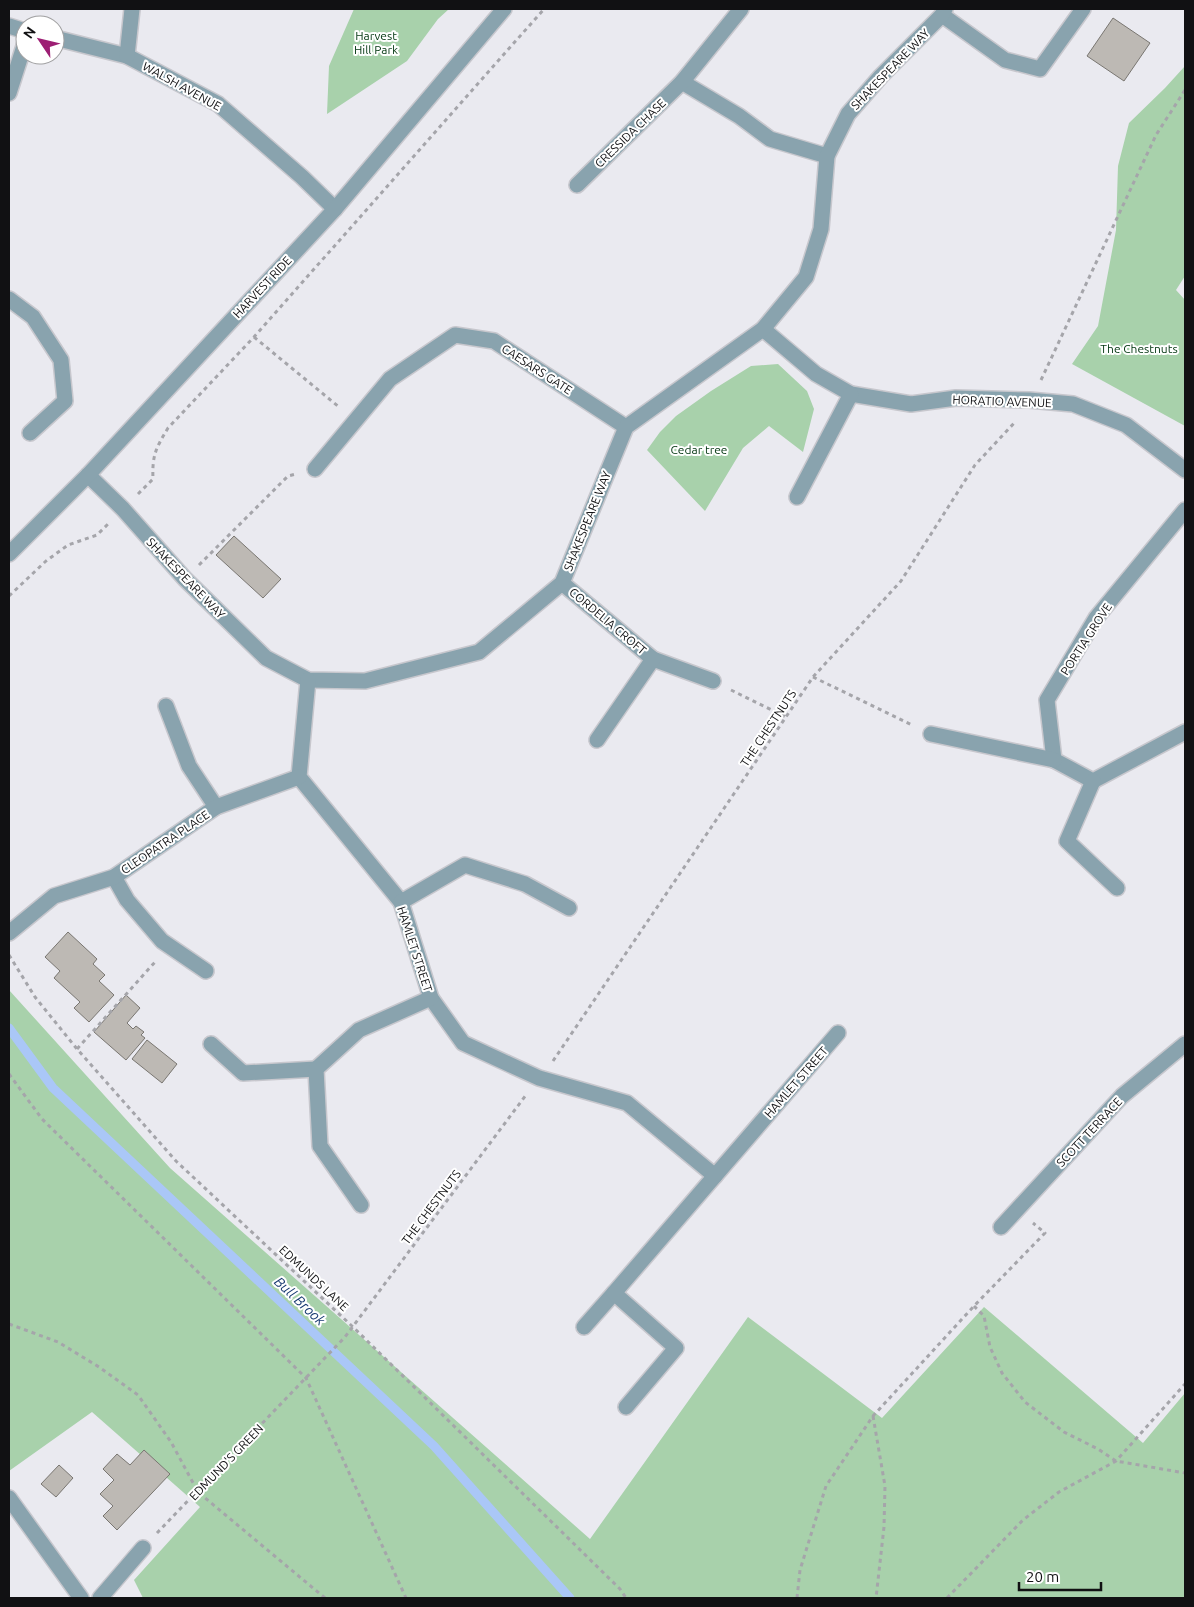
<svg xmlns="http://www.w3.org/2000/svg" width="1194" height="1607" viewBox="0 0 1194 1607" font-family="Ubuntu,sans-serif">
	<style>
		.green { fill: #a8d1ab }
		.lines { fill: none; stroke-linecap: round; stroke-linejoin: round }
		.stream { stroke: #aac7f7; stroke-width: 9 }
		.building { fill: #bdb9b4; stroke: #797671 }
		.minor-casing { stroke: #c7c7cd; stroke-width: 18 }
		.path { stroke: #a5a5aa; stroke-width: 3; stroke-dasharray: 4 4; stroke-linecap: butt }
		.minor { stroke: #89a3ae; stroke-width: 15 }
		.labels { text-anchor: middle; dominant-baseline: central; stroke-width: 4; stroke-linejoin: round; paint-order: stroke }
		.park-label { font-size: 12px; fill: #01350f; stroke: #fff }
		.street-label { font-size: 12px; fill: #111113; stroke: #fff }
		.water-label { font-size: 14px; font-style: italic; fill: #173971; stroke: #fff }
	</style>
	<rect width="100%" height="100%" fill="#eaeaf0"/>
	<g class="green">
		<path d="M354,9H449L438,19L407,61L327,114L329,66Z"/>
		<path d="M1185,66V276L1176,290L1185,300V426L1072,364L1098,326L1116,230L1118,166L1129,123L1165,88Z"/>
		<path d="M778,364L807,391L814,409L803,452L769,426L743,448L705,511L647,450L660,432L676,416L711,391L751,366Z"/>
		<path d="M9,990L170,1168L590,1539L748,1317L882,1418L984,1307L1143,1443L1185,1393V1598H143L134,1580L200,1507L92,1412L9,1471Z"/>
	</g>
	<g class="lines">
		<path class="stream" d="M9,1028L53,1088L434,1446L570,1598"/>
	</g>
	<g class="building">
		<path d="M1113,18L1150,43L1124,81L1087,56Z"/>
		<path d="M234,536L281,579L263,598L216,555Z"/>
		<path d="M68,932L97,959L93,964L105,975L99,981L114,995L89,1022L74,1008L80,1002L54,978L60,971L45,957Z"/>
		<path d="M126,995L140,1008L127,1023L133,1029L136,1026L144,1032L141,1035L145,1038L126,1060L94,1032Z"/>
		<path d="M147,1040L177,1064L162,1083L132,1059Z"/>
		<path d="M144,1450L170,1474L117,1530L103,1516L113,1506L100,1494L114,1480L103,1469L117,1454L130,1465Z"/>
		<path d="M59,1465L73,1478L56,1497L41,1484Z"/>
	</g>
	<g class="lines">
		<g class="minor-casing">
			<g id="minor">
				<path d="M942,15L1005,60L1040,69L1083,9"/>
				<path d="M9,26L25,31"/>
				<path d="M55,38L127,56L218,104L302,177L335,209"/>
				<path d="M127,56L132,9"/>
				<path d="M682,82L739,116L770,139L827,156"/>
				<path d="M9,93L25,43"/>
				<path d="M577,185L682,82L741,9"/>
				<path d="M9,299L33,317L61,360L65,401L30,433"/>
				<path d="M763,329L816,374L851,394L911,404L956,398L1029,400L1073,404L1126,425L1185,470"/>
				<path d="M315,469L390,379L455,335L494,341L626,427"/>
				<path d="M88,475L123,509L185,579L266,658L308,680L365,681L479,652L562,583L626,427L763,329L806,277L821,229L827,156L848,114L881,76L942,15L945,9"/>
				<path d="M797,497L851,394"/>
				<path d="M1185,510L1096,618L1047,700L1054,760L1093,781L1185,732"/>
				<path d="M9,554L88,475L335,209L504,9"/>
				<path d="M562,583L653,659L713,681"/>
				<path d="M308,680L299,777L401,902L431,998L463,1043L539,1078L627,1103L715,1176"/>
				<path d="M166,706L189,766L216,807"/>
				<path d="M931,734L1054,760"/>
				<path d="M597,740L653,659"/>
				<path d="M1093,781L1067,841L1117,888"/>
				<path d="M114,877L127,900L162,941L206,971"/>
				<path d="M401,902L465,865L525,884L569,908"/>
				<path d="M9,933L54,896L114,877L216,807L299,777"/>
				<path d="M211,1044L243,1073L316,1069"/>
				<path d="M361,1205L320,1146L316,1069L359,1030L431,998"/>
				<path d="M1001,1227L1122,1096L1185,1044"/>
				<path d="M584,1327L614,1293"/>
				<path d="M626,1407L676,1348L614,1293L838,1033"/>
				<path d="M9,1498L81,1598"/>
				<path d="M100,1598L143,1548"/>
			</g>
		</g>
		<g class="path">
			<path d="M254,337L339,407"/>
			<path d="M1041,380L1156,135L1185,90"/>
			<path d="M138,494L153,479C152,455 156,448 168,428L254,337L544,9"/>
			<path d="M199,565L288,476L296,474"/>
			<path d="M9,596L46,561L68,545L97,535L109,523"/>
			<path d="M813,677L912,725"/>
			<path d="M731,690L786,717"/>
			<path d="M9,955L35,997L77,1049L176,1161L353,1327L620,1589L626,1598"/>
			<path d="M77,1049L155,962"/>
			<path d="M553,1061L813,677L901,581L975,465L1016,421"/>
			<path d="M9,1074L42,1119L306,1378L406,1598"/>
			<path d="M974,1306L984,1316L990,1347L1002,1373L1025,1402L1064,1432L1098,1449L1116,1461L1185,1473"/>
			<path d="M9,1324L58,1342L99,1367L138,1395L171,1442L198,1492L325,1598"/>
			<path d="M873,1416L885,1486L884,1527L876,1598"/>
			<path d="M157,1533L345,1337L526,1095"/>
			<path d="M797,1598L800,1570L826,1486L873,1416L974,1306L1045,1233L1033,1223"/>
			<path d="M947,1598L1023,1520L1059,1492L1116,1461L1185,1384"/>
		</g>
		<use href="#minor" class="minor"/>
	</g>
	<g class="labels">
		<g class="park-label">
			<text x="376" y="35">Harvest<tspan x="376" dy="14">Hill Park</tspan></text>
			<text x="1139" y="348">The Chestnuts</text>
			<text x="699" y="449">Cedar tree</text>
		</g>
		<g class="street-label">
			<text transform="translate(890 69) rotate(-46)">SHAKESPEARE WAY</text>
			<text transform="translate(182 86) rotate(29)">WALSH AVENUE</text>
			<text transform="translate(630 133) rotate(-44)">CRESSIDA CHASE</text>
			<text transform="translate(262 287) rotate(-47)">HARVEST RIDE</text>
			<text transform="translate(537 369) rotate(33)">CAESARS GATE</text>
			<text transform="translate(1002 401) rotate(2)">HORATIO AVENUE</text>
			<text transform="translate(587 521) rotate(-68)">SHAKESPEARE WAY</text>
			<text transform="translate(186 578) rotate(46)">SHAKESPEARE WAY</text>
			<text transform="translate(608 621) rotate(40)">CORDELIA CROFT</text>
			<text transform="translate(1086 639) rotate(-57)">PORTIA GROVE</text>
			<text transform="translate(768 728) rotate(-56)">THE CHESTNUTS</text>
			<text transform="translate(165 842) rotate(-34)">CLEOPATRA PLACE</text>
			<text transform="translate(415 949) rotate(72)">HAMLET STREET</text>
			<text transform="translate(796 1082) rotate(-49)">HAMLET STREET</text>
			<text transform="translate(1089 1132) rotate(-47)">SCOTT TERRACE</text>
			<text transform="translate(431 1207) rotate(-53)">THE CHESTNUTS</text>
			<text transform="translate(314 1278) rotate(43)">EDMUNDS LANE</text>
			<text transform="translate(226 1462) rotate(-46)">EDMUND'S GREEN</text>
		</g>
		<g class="water-label">
			<text transform="translate(300 1301) rotate(43)">Bull Brook</text>
		</g>
	</g>
	<rect width="1194" height="1607" fill="none" stroke="#111113" stroke-width="20"/>
	<g transform="translate(40 40) rotate(305)"><circle r="24" fill="#ffffff" stroke="#a0a0a1"/>
	<path d="M0-4L9 19L0 12L-9 19Z" fill="#9d1f74"/>
	<text y="-8" font-size="14" font-weight="bold" text-anchor="middle" fill="#111113">N</text>
	</g>
	<path d="M1019 1582v8h82v-8" fill="none" stroke="#111113" stroke-width="2.5"/>
	<text x="1026" y="1582" font-size="15" fill="#111113" stroke="#ffffff" stroke-width="4" paint-order="stroke">20 m</text>
</svg>
